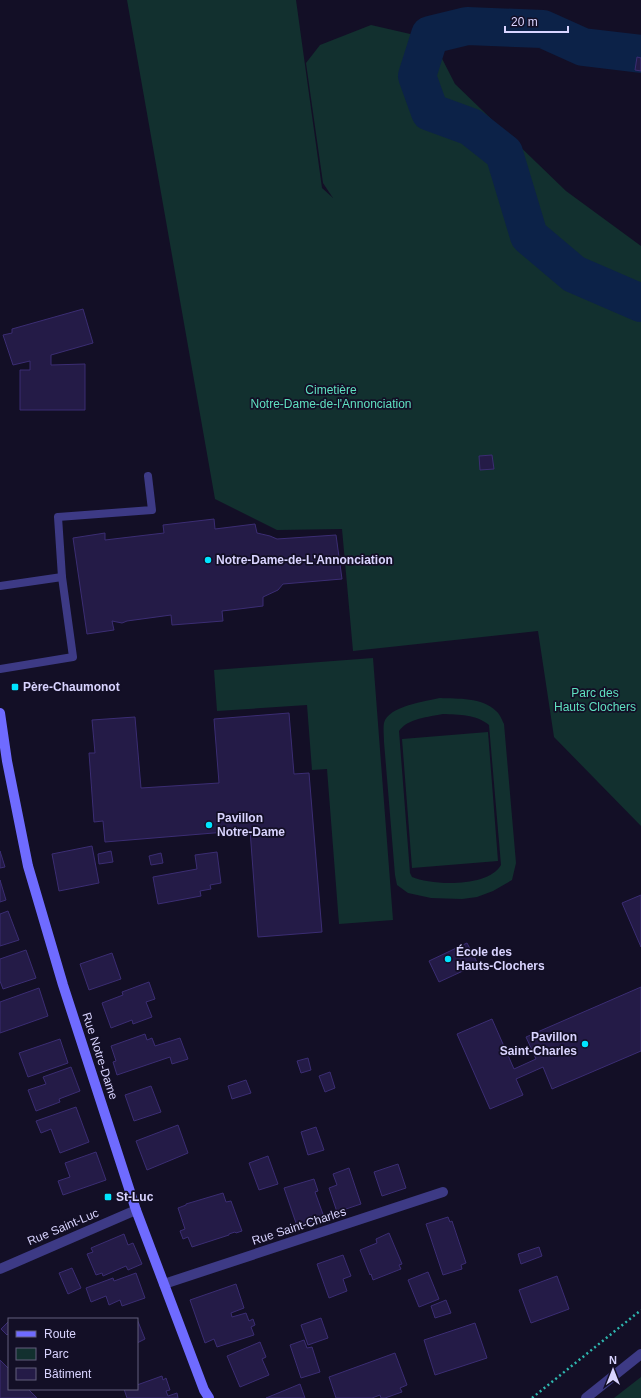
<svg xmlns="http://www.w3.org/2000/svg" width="641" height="1398" viewBox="0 0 641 1398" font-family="Helvetica,sans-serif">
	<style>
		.green { fill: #12302f; fill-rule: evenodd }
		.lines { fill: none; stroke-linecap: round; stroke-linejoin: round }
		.river { stroke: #0c2248; stroke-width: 38 }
		.building { fill: #241b47; stroke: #3b2d73 }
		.path { stroke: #2fb8b0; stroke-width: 2.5; stroke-dasharray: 2 3; stroke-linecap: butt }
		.lane { stroke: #3d3a85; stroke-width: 8 }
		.street { stroke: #3d3a85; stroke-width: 10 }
		.secondary { stroke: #6f6bff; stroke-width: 10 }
		.poi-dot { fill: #00e5ff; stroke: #130f26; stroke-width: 1.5 }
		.labels { text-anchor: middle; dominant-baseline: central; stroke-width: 3.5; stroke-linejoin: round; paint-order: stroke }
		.park-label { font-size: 12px; fill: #5fe0c0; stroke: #130f26 }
		.poi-label { font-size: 12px; font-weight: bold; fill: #d9d4ff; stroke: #130f26; text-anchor: start }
		.street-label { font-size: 12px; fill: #d9d4ff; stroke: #130f26 }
	</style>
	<rect width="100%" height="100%" fill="#130f26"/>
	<g class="green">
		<path d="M127,0H296L322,188L333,198L323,183L306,63L320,45L371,25L432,39L455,84L566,191L641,246V826L554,737L538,631L353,651L342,529L277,530L215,499Z"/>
		<path d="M373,658L393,920L339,924L327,769L312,770L307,705L217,711L214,670Z"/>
		<path d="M440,698C458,699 482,697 496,711C500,714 502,720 504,724L516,863L512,880L493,891L477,897L462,899L431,898L408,893L397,885L395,875L384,742C384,736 383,728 384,723C388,706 427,701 440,698ZM443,714C459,715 476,714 489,725L501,865C489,887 433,886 412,877L410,873L399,731C408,718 429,717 443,714Z"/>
		<path d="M488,732L498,861L412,868L402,739Z"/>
		<path d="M641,1377V1398H614Z"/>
	</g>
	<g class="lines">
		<path class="river" d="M641,54L583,47L543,29L467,26L430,35L417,76L430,112L471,127L504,153L529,236L574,274L641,303"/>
	</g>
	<g class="building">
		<path d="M637,57L641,58V71L635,70Z"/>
		<path d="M83,309L93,343L51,355V365L85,364V410H20V370H30V361L13,365L3,335L12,333V329Z"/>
		<path d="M492,455L494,469L480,470L479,456Z"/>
		<path d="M214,519L215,529L255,524L257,533L270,536L277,539L336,535L342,579L283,584L278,590L263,597V606L239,609L222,611L223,621L172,625L171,615L127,621L122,623L112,621L114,630L87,634L73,538L105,533V540L164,533L163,525Z"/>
		<path d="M289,713L294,774L309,773L322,932L258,937L250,830L105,842L103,821L94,822L89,753H95L92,720L135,717L141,788L219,783L214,719Z"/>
		<path d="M92,846L99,883L59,891L52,854Z"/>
		<path d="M0,851L5,867L0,868Z"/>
		<path d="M111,851L113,862L99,864L98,854Z"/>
		<path d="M217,852L221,883L210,885L211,889L200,891L201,896L158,904L153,877L197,869L195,855Z"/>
		<path d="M161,853L163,863L151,865L149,856Z"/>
		<path d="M0,880L6,900L0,902Z"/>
		<path d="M641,895V947L622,903Z"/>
		<path d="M8,911L19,940L0,946V914Z"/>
		<path d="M467,943L478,964L439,982L429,961Z"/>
		<path d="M26,950L36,978L3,989L0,981V959Z"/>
		<path d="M112,953L121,979L89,990L80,964Z"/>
		<path d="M149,982L155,999L146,1002L152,1017L133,1024L132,1020L111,1028L102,1003L123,995L122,992Z"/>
		<path d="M641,987V1051L552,1089L543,1067L516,1079L523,1095L490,1109L457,1034L492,1019L514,1069L536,1059L526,1037Z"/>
		<path d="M39,988L48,1016L0,1033V1002Z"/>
		<path d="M145,1034L147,1040L152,1038L155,1046L180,1038L188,1059L172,1064L170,1057L117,1075L113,1062L116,1061L111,1046Z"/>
		<path d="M60,1039L68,1063L28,1077L19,1053Z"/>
		<path d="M308,1058L311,1070L301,1073L297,1061Z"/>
		<path d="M71,1067L80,1091L59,1099L60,1102L36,1111L28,1090L46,1084L43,1077Z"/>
		<path d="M330,1072L335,1088L325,1092L319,1076Z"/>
		<path d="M246,1080L251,1093L232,1099L228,1086Z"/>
		<path d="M151,1086L161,1112L134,1121L125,1095Z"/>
		<path d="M76,1107L89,1142L60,1153L51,1129L41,1133L36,1121Z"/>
		<path d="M178,1125L188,1153L147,1170L136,1141Z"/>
		<path d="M316,1127L324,1150L308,1155L301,1132Z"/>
		<path d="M96,1152L106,1180L63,1195L58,1181L70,1177L65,1163Z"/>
		<path d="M268,1156L278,1184L259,1190L249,1163Z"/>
		<path d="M398,1164L406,1188L382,1196L374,1172Z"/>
		<path d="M349,1168L361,1204L337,1212L329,1188L337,1185L333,1174Z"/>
		<path d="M314,1179L318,1191L315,1192L324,1217L297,1226L284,1188Z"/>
		<path d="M223,1193L226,1202L231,1201L242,1231L236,1233L235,1232L229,1234V1235L192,1247L188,1237L183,1239L180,1231L185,1229L178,1208L186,1205V1204Z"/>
		<path d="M448,1217L450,1222L452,1221L466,1263L461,1265L462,1269L443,1275L426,1224Z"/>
		<path d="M389,1233L402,1264L399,1265L401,1269L373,1280L371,1274L370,1275L360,1250L377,1243L376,1239Z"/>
		<path d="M124,1234L128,1245L133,1243L142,1264L128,1270L126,1266L103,1276L102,1273L96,1275L87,1254L93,1252L91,1248Z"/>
		<path d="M539,1247L542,1256L521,1264L518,1254Z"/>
		<path d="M343,1255L351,1276L343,1279L347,1291L329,1298L317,1264Z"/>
		<path d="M72,1268L81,1288L68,1294L59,1273Z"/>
		<path d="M428,1272L439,1299L419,1307L408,1280Z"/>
		<path d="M136,1273L145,1298L122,1306L120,1300L109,1305L106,1296L91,1302L86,1288L113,1278L114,1281Z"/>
		<path d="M557,1276L569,1309L531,1323L519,1290Z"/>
		<path d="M236,1284L244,1308L231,1313L232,1317L246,1313L249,1321L253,1319L255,1325L251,1327L254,1335L217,1347L214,1339L205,1343L190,1300Z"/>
		<path d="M446,1300L451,1313L435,1318L431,1306Z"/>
		<path d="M321,1318L328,1338L308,1345L301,1325Z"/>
		<path d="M137,1319L145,1339L137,1343Z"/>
		<path d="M9,1321V1333L7,1335L1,1329Z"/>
		<path d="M475,1323L487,1358L435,1375L424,1340Z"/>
		<path d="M304,1340L307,1348L312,1347L320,1372L301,1378L290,1345Z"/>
		<path d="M260,1342L266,1357L262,1359L269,1375L240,1387L227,1356Z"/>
		<path d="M395,1353L407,1385L400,1388L402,1392L385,1398H381L380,1395L372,1398H336L329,1377Z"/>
		<path d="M0,1360L9,1369V1389H28L37,1398H0Z"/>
		<path d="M162,1376L163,1380L166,1378L170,1390L166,1391L168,1396L177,1393L178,1398H127L124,1389H137V1385Z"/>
		<path d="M300,1384L305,1398H266Z"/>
	</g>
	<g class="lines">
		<path class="path" d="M532,1398L641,1310"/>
		<g class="lane">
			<path d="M0,586L62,577"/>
			<path d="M0,669L73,657L62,577L58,517L152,510L148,476"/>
		</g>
		<g class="street">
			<path d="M0,1269L136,1210"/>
			<path d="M164,1284L443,1192"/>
			<path d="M586,1398L641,1354"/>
		</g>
		<path class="secondary" d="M0,713L7,761L28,866L63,985L136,1210L204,1390L209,1398"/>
	</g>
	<g class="poi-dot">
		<circle cx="208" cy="560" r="4"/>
		<rect x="11" y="683" width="8" height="8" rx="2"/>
		<circle cx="209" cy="825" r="4"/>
		<circle cx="448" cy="959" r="4"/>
		<circle cx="585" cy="1044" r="4"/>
		<rect x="104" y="1193" width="8" height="8" rx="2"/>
	</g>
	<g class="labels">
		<g class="park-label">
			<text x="331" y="390">Cimetière<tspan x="331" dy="14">Notre-Dame-de-l'Annonciation</tspan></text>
			<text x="595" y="693">Parc des<tspan x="595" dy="14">Hauts Clochers</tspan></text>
		</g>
		<g class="poi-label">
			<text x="216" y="560">Notre-Dame-de-L'Annonciation</text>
			<text x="23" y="687">Père-Chaumonot</text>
			<text x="217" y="818">Pavillon<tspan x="217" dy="14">Notre-Dame</tspan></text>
			<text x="456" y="952">École des<tspan x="456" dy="14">Hauts-Clochers</tspan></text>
			<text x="577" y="1037" text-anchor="end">Pavillon<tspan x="577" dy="14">Saint-Charles</tspan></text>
			<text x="116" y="1197">St-Luc</text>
		</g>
		<g class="street-label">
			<text transform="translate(100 1056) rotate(72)">Rue Notre-Dame</text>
			<text transform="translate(299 1226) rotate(-18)">Rue Saint-Charles</text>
			<text transform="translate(63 1227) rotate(-23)">Rue Saint-Luc</text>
		</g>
	</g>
	<rect x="8" y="1318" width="130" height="72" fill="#130f26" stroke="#625e7d"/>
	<rect x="16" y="1331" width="20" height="6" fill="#6f6bff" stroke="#625e7d"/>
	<text x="44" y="1338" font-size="12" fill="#d9d4ff">Route</text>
	<rect x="16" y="1348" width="20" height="12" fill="#12302f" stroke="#625e7d"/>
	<text x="44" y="1358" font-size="12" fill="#d9d4ff">Parc</text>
	<rect x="16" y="1368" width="20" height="12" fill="#241b47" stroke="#625e7d"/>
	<text x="44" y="1378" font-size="12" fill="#d9d4ff">Bâtiment</text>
	<g transform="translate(613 1370)" stroke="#130f26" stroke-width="3" paint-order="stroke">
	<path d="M0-3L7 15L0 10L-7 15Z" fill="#d9d4ff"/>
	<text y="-6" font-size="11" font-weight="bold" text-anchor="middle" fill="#d9d4ff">N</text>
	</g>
	<path d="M505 26v6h63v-6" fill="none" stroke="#d9d4ff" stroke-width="2"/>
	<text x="511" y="26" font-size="12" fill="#d9d4ff" stroke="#130f26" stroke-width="3" paint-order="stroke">20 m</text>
</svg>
